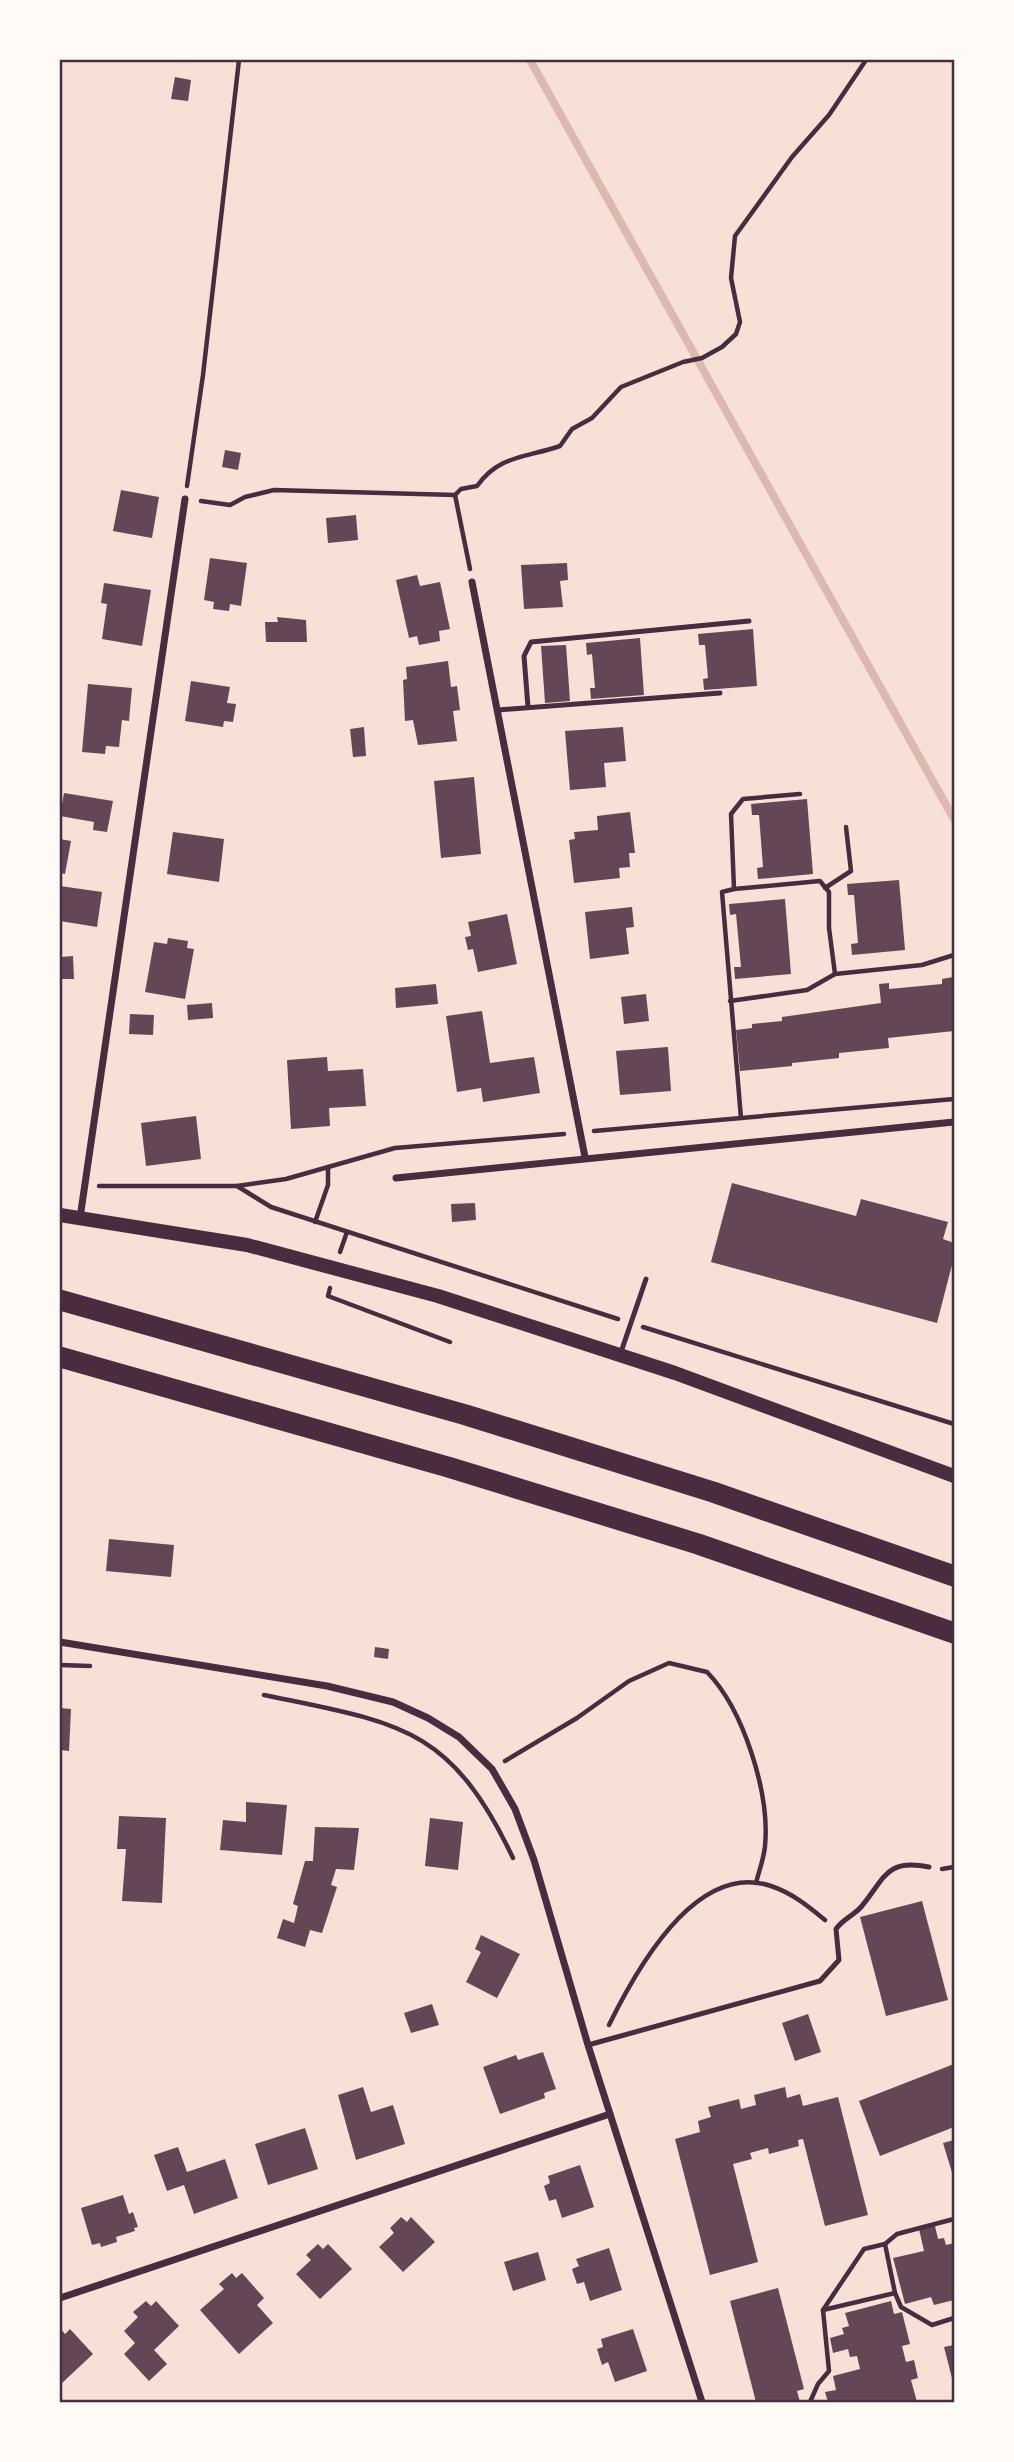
<svg xmlns="http://www.w3.org/2000/svg" width="1014" height="2462" viewBox="0 0 1014 2462" font-family="Jost,sans-serif">
	<style>
		.lines { fill: none; stroke-linecap: round; stroke-linejoin: round }
		.stream { stroke: #dcb8b0; stroke-width: 8 }
		.building { fill: #644757 }
		.path { stroke: #4a2c40; stroke-width: 4.5 }
		.service { stroke: #4a2c40; stroke-width: 5 }
		.minor { stroke: #4a2c40; stroke-width: 7 }
		.secondary { stroke: #4a2c40; stroke-width: 14 }
		.motorway { stroke: #4a2c40; stroke-width: 21 }
		.neatline { fill: none; stroke: #4a2c40; stroke-width: 2.5 }
	</style>
	<rect width="100%" height="100%" fill="#f7e1d7"/>
	<g class="lines">
		<path class="stream" d="M530,60L954,819"/>
	</g>
	<g class="building">
		<path d="M175,77L191,80L188,101L171,99Z"/>
		<path d="M225,450L241,453L238,470L222,467Z"/>
		<path d="M121,490L159,497L152,538L113,531Z"/>
		<path d="M356,515L358,540L328,543L326,518Z"/>
		<path d="M210,558L247,563L241,606L230,604L229,611L213,609L214,602L204,600Z"/>
		<path d="M567,563L568,580L560,581L563,607L524,609L521,565Z"/>
		<path d="M417,575L420,586L440,582L450,629L439,631L440,641L419,645L417,636L409,638L396,580Z"/>
		<path d="M104,583L151,590L142,646L102,639L107,604L101,603Z"/>
		<path d="M277,617L306,620L307,642H266L265,622H278Z"/>
		<path d="M753,629L757,686L704,690L703,679L708,678L705,645H699L698,634Z"/>
		<path d="M640,638L644,695L591,699L590,688H595L592,654L587,655L586,643Z"/>
		<path d="M566,645L570,701L545,703L541,646Z"/>
		<path d="M448,661L451,687L457,686L460,710L453,711L457,741L418,745L413,720L405,721L403,680L407,679L406,667Z"/>
		<path d="M191,681L230,687L227,703L236,704L233,722L224,721L223,727L185,721Z"/>
		<path d="M88,684L132,688L129,721L122,720L119,747L106,746L105,754L82,752Z"/>
		<path d="M364,727L366,756L353,757L350,729Z"/>
		<path d="M623,727L626,761L604,763L606,787L570,790L565,731Z"/>
		<path d="M474,777L481,854L441,858L434,781Z"/>
		<path d="M64,793L113,801L107,832L93,830L94,822L60,816Z"/>
		<path d="M807,799L813,874L758,879L757,868L763,867L759,815H752L751,804Z"/>
		<path d="M630,812L635,853H629L630,867L619,868L620,878L574,883L569,840L575,839L574,832L598,830L597,816Z"/>
		<path d="M173,832L224,839L219,882L167,874Z"/>
		<path d="M60,839L71,841L65,874L60,873Z"/>
		<path d="M899,880L905,950L852,955L851,944L858,943L854,895H848L847,884Z"/>
		<path d="M60,886L102,892L97,927L60,921Z"/>
		<path d="M785,899L791,974L735,979L734,967H741L736,914L730,915L729,904Z"/>
		<path d="M632,907L634,927L626,928L629,954L590,959L585,912Z"/>
		<path d="M507,914L517,964L478,972L473,949L468,950L465,937L471,936L468,922Z"/>
		<path d="M168,938L188,941L187,948L194,949L185,999L145,992L154,942L167,944Z"/>
		<path d="M73,956L74,979H60V957Z"/>
		<path d="M953,977L954,1031L888,1038L889,1048L839,1053V1058L792,1063V1066L740,1071L736,1030L752,1028V1024L782,1021V1017L881,1003L879,984L889,983V989L942,984V979Z"/>
		<path d="M436,984L438,1004L396,1008L395,988Z"/>
		<path d="M646,994L649,1021L624,1024L621,997Z"/>
		<path d="M212,1003L213,1018L188,1020L187,1005Z"/>
		<path d="M482,1011L490,1063L534,1057L540,1093L483,1102L481,1088L457,1092L446,1016Z"/>
		<path d="M130,1014L154,1015L153,1035L129,1034Z"/>
		<path d="M668,1047L671,1091L620,1095L616,1051Z"/>
		<path d="M327,1057L328,1071L363,1069L366,1106L329,1108L330,1126L291,1129L287,1060Z"/>
		<path d="M196,1116L201,1159L146,1166L141,1123Z"/>
		<path d="M732,1183L856,1216L861,1199L948,1222L943,1239L954,1243V1257L937,1323L711,1262Z"/>
		<path d="M475,1203L476,1220L452,1222L451,1204Z"/>
		<path d="M109,1539L174,1545L171,1577L106,1571Z"/>
		<path d="M375,1647L389,1649L388,1659L374,1657Z"/>
		<path d="M60,1708L71,1709L69,1751L60,1750Z"/>
		<path d="M246,1802L287,1805L282,1855L220,1850L223,1820L246,1822Z"/>
		<path d="M119,1816L166,1818L162,1903L122,1901L126,1849H117Z"/>
		<path d="M430,1818L463,1822L458,1870L425,1866Z"/>
		<path d="M315,1827L359,1828L354,1870L336,1869L331,1885L337,1887L322,1933L310,1930L305,1947L277,1938L283,1919L294,1923L298,1906L293,1904L305,1861H313Z"/>
		<path d="M922,1901L948,2000L886,2016L860,1917Z"/>
		<path d="M481,1935L520,1954L497,1998L466,1982L481,1952L475,1949Z"/>
		<path d="M432,2004L439,2025L411,2033L404,2013Z"/>
		<path d="M808,2014L821,2052L795,2061L782,2023Z"/>
		<path d="M543,2052L556,2089L544,2093L545,2098L500,2114L483,2067L516,2055L518,2060Z"/>
		<path d="M954,2064V2127L880,2156L859,2101Z"/>
		<path d="M363,2087L371,2112L393,2105L405,2144L356,2160L338,2095Z"/>
		<path d="M785,2087L787,2098L800,2094L803,2106L838,2097L868,2215L825,2226L803,2139L798,2140L799,2146L769,2154L768,2148L750,2153L752,2159L733,2164L758,2262L710,2275L675,2139L700,2132L698,2121L711,2117L708,2107L739,2099L741,2109L756,2105L754,2095Z"/>
		<path d="M305,2128L318,2169L268,2185L255,2144Z"/>
		<path d="M954,2140V2179L943,2143Z"/>
		<path d="M178,2147L187,2172L225,2159L238,2198L194,2214L184,2185L167,2191L154,2155Z"/>
		<path d="M580,2165L594,2207L562,2218L556,2199L549,2201L544,2186L550,2183L548,2176Z"/>
		<path d="M123,2195L129,2214L133,2212L138,2227L134,2228L135,2231L116,2237L117,2242L101,2247L100,2243L92,2245L81,2208Z"/>
		<path d="M401,2217L407,2222L411,2217L435,2242L403,2272L379,2247L394,2233L390,2228Z"/>
		<path d="M935,2226L938,2239L944,2238L946,2245L954,2243V2300L934,2305L931,2297L905,2304L893,2258L924,2251L919,2229Z"/>
		<path d="M318,2244L323,2249L328,2244L352,2269L320,2299L296,2274L311,2260L306,2255Z"/>
		<path d="M609,2248L622,2290L590,2301L584,2282L577,2284L572,2269L579,2266L576,2259Z"/>
		<path d="M538,2252L546,2280L513,2291L504,2262Z"/>
		<path d="M232,2273L236,2278L242,2273L264,2298L257,2305L273,2323L239,2354L200,2310L224,2289L219,2284Z"/>
		<path d="M778,2288L804,2389L797,2391L800,2402H756L730,2301Z"/>
		<path d="M146,2301L151,2306L156,2301L179,2326L154,2350L167,2364L149,2381L124,2354L135,2343L124,2331L138,2317L133,2312Z"/>
		<path d="M891,2301L894,2314L902,2312L910,2344L902,2346L906,2362L914,2360L918,2378L911,2380L917,2402H828L825,2392L836,2390L833,2376L860,2369L857,2356L850,2357L848,2349L833,2353L830,2338L844,2334L842,2328L849,2326L845,2313Z"/>
		<path d="M60,2328L65,2334L70,2329L93,2354L61,2384Z"/>
		<path d="M633,2329L647,2371L615,2382L608,2362L602,2365L597,2349L603,2347L601,2339Z"/>
		<path d="M954,2345V2386L944,2347Z"/>
	</g>
	<g class="lines">
		<g class="path">
			<path d="M187,486L203,375L239,60"/>
			<path d="M455,495L470,569"/>
			<path d="M201,501L230,505L245,497L274,490L455,495L461,489L477,486C499,455 525,458 560,446L572,429L592,418L621,387L683,362L702,358L722,347L736,334L740,322L731,278L735,236L792,157L829,115L866,60"/>
			<path d="M825,888L851,871L846,827"/>
			<path d="M734,889L820,881L829,892V928L835,974"/>
			<path d="M730,1001L807,990L835,974L922,965L954,955"/>
			<path d="M741,1118L722,892L734,889L731,814L743,799L800,794"/>
			<path d="M594,1131L954,1099"/>
			<path d="M99,1186H237L286,1179L395,1148L564,1134"/>
			<path d="M237,1186L271,1207L618,1319"/>
			<path d="M315,1222L328,1185V1167"/>
			<path d="M340,1252L347,1232"/>
			<path d="M330,1288L328,1296L450,1342"/>
			<path d="M643,1327L954,1424"/>
			<path d="M60,1665L90,1666"/>
			<path d="M264,1695C398,1723 450,1725 513,1858"/>
			<path d="M505,1761L577,1718L629,1681L669,1663L707,1672C744,1710 770,1794 765,1846C764,1858 759,1871 756,1883"/>
			<path d="M942,1869L954,1867"/>
			<path d="M609,2025C636,1970 696,1861 771,1886C792,1893 808,1906 825,1920"/>
			<path d="M954,2219L897,2234L885,2244L895,2293L901,2307L932,2325L954,2318"/>
			<path d="M885,2244L864,2249L823,2310L895,2293"/>
			<path d="M810,2402L818,2384L829,2371L823,2310"/>
		</g>
		<g class="service">
			<path d="M528,707L524,656L531,642L749,621"/>
			<path d="M498,710L720,693"/>
			<path d="M621,1352L646,1279"/>
			<path d="M588,2045L820,1981L839,1960L836,1929C843,1919 853,1916 861,1907C885,1879 885,1858 929,1867"/>
		</g>
		<g class="minor">
			<path d="M472,582L585,1157"/>
			<path d="M396,1178L954,1122"/>
			<path d="M80,1218L185,499"/>
			<path d="M60,1642L327,1686L393,1702L428,1718L459,1737L492,1769L515,1809L534,1860L588,2045L702,2402"/>
			<path d="M60,2298L610,2114"/>
		</g>
		<path class="secondary" d="M60,1215L247,1245L438,1296L675,1373L954,1476"/>
		<g class="motorway">
			<path d="M60,1300L466,1415L713,1492L954,1576"/>
			<path d="M60,1357L448,1467L698,1544L954,1633"/>
		</g>
	</g>
	<rect width="1014" height="2462" fill="none" stroke="#fffaf5" stroke-width="122"/>
	<rect x="61" y="61" width="892" height="2340" class="neatline"/>
</svg>
